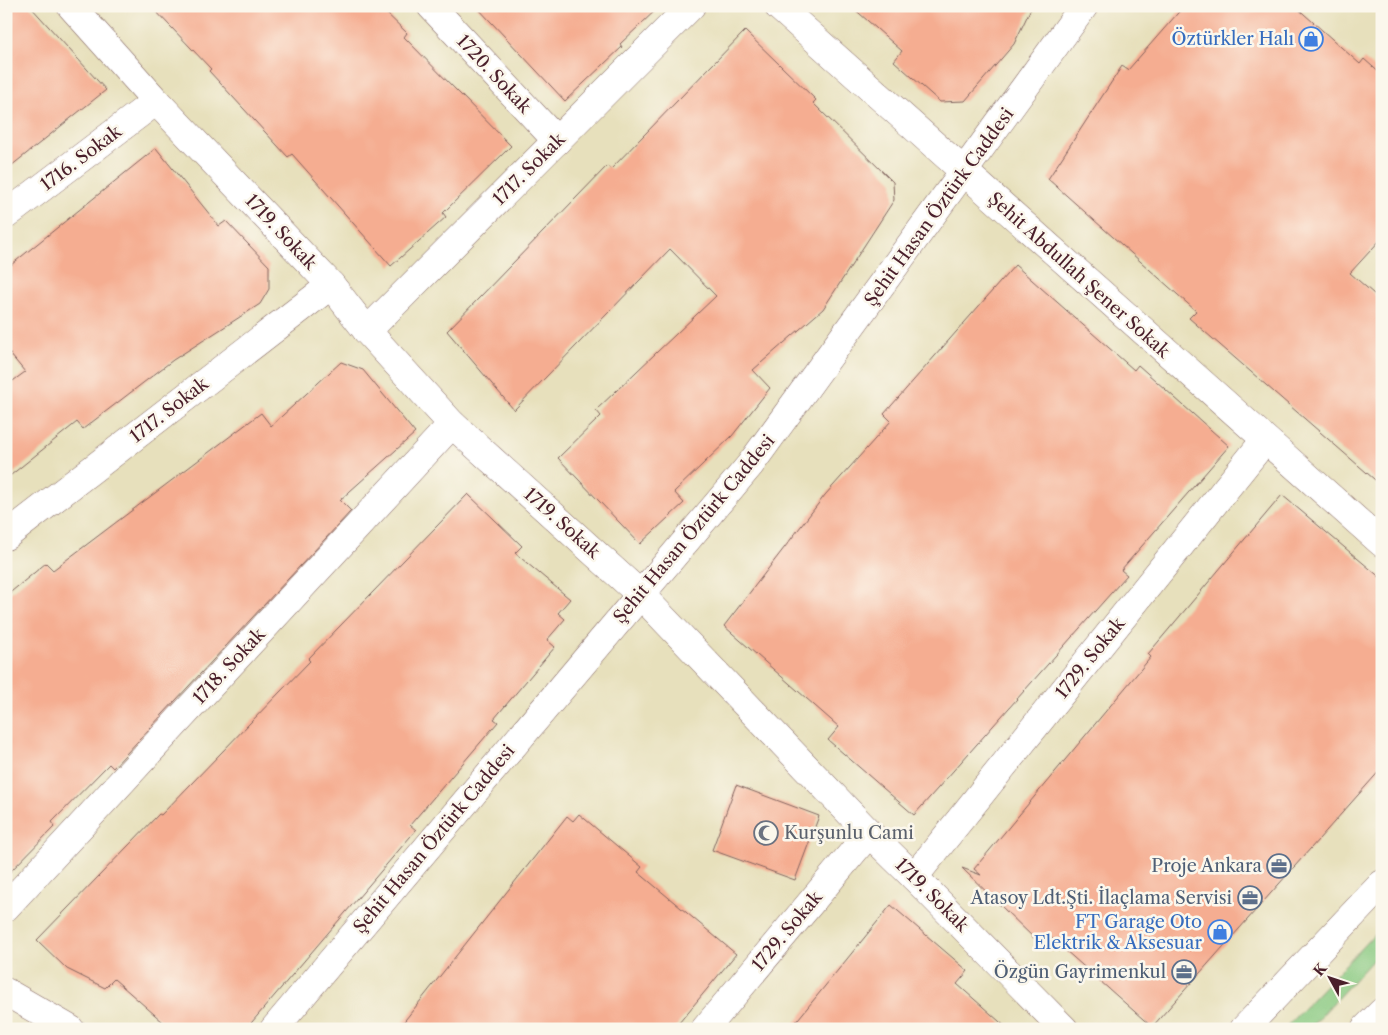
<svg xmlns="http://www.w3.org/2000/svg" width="1388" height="1035" viewBox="0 0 1388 1035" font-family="'Libre Caslon Text',serif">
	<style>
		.green { fill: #88c980; stroke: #697456 }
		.building { fill: #f5ad91 }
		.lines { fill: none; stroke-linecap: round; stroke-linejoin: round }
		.street-casing { stroke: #81635e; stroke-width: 29 }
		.secondary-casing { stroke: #81635e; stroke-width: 29 }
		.street { stroke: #fff; stroke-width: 28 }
		.secondary { stroke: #fff; stroke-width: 28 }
		.labels { text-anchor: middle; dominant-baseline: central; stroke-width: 5; stroke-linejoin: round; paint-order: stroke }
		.shop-label { font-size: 18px; fill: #366cbe; stroke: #fbf7ec; text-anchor: end }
		.street-label { font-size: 18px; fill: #4a1f2b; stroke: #fbf7ec }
		.worship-label { font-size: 18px; fill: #5b616d; stroke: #fbf7ec; text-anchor: start }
		.service-label { font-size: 18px; fill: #4e5e75; stroke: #fbf7ec; text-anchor: end }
	</style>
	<rect width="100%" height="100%" fill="#fbf7ec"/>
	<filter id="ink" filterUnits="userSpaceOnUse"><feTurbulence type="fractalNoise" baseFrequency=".02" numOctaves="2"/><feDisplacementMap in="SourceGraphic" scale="10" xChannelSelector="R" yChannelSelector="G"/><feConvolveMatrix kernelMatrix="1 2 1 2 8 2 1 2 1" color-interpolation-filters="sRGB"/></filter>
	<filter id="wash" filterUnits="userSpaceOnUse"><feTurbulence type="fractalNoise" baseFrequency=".0096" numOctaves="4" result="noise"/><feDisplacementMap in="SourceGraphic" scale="20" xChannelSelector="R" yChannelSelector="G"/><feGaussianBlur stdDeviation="1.12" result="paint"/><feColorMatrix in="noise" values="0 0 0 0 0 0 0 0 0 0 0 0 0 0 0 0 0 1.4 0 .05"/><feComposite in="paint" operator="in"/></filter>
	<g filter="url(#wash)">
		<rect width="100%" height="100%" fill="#e7e0bc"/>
		<path class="green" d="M1382,926V950L1309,1029H1284Z"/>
		<g id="blocks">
			<g class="building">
				<path d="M6,6H30L106,90L6,170Z"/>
				<path d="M151,6H379L407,33L404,37L511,146L443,213L446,217L391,266L292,154L288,157L209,71L211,69Z"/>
				<path d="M476,6H660L620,44L622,47L565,101Z"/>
				<path d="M851,6H1032L1014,44L965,101L940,102L894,61L902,51Z"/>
				<path d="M1184,6H1295L1360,64L1364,59L1382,75V238L1350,273L1382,301V486L1189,318L1196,311L1048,179L1122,66L1128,70Z"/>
				<path d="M745,31L816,100L813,103L893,182L894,200L823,309L753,370L770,388L732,436L674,492L684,503L640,544L558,458L601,416L596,410L716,296L670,249L514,410L447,331L607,166L611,169Z"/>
				<path d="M156,148L219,226L226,221L269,266V289L260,304L173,360L83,429L77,422L6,479V386L25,372L6,349V269Z"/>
				<path d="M1015,265L1134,370L1138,365L1229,446L1121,570L1127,575L914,815L828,740L839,727L724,626L825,495L891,421L884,414Z"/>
				<path d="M341,362L363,370L415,433L340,500L351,511L113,768L109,764L52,822L55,826L6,876V596L46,563L53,570L261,413L271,426Z"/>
				<path d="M468,494L522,546L515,553L570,599L558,613L565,619L547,640L555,647L494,719L498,722L410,825L416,830L246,1029H171L114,979L105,988L67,969L37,940L159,814L161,815L310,661L308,659Z"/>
				<path d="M1282,495L1382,579V768L1152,1027L1047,934L1039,943L962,868L981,875L974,869L1151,657L1148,654Z"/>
				<path d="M736,785L819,816L795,880L712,850Z"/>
				<path d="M579,814L642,867L638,872L736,954L674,1029H398L567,816L573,821Z"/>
				<path d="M891,905L968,971L957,984L1008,1029H790Z"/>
			</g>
		</g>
	</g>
	<g filter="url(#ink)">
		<use href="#blocks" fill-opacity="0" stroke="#81635e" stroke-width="1"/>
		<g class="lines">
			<g class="street-casing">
				<g id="street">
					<path d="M71,6L156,101L331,285L367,331L452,424L640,594L869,833L914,877L1064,1029"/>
					<path d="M431,6L557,141"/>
					<path d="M778,6L1382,543"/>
					<path d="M6,215L156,101"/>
					<path d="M367,331L691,6"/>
					<path d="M6,536L331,285"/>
					<path d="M914,877L1265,440"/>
					<path d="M6,907L452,424"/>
					<path d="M705,1029L869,833"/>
				</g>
			</g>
			<g class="secondary-casing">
				<g id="secondary">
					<path d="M6,992L70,1029"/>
					<path d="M274,1029L750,465L1084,6"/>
					<path d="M1244,1029L1382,884"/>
					<path d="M1365,1029L1382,1012"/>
				</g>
			</g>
			<use href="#street" class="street"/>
			<use href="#secondary" class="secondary"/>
		</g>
	</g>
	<defs>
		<g id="shop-ring" transform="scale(1.25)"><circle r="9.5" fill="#fbf7ec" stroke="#3f7fe0" stroke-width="1.5"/><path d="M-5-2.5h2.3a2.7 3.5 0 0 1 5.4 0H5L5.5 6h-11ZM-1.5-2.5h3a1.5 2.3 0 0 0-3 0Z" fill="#3f7fe0"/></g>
		<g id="mosque-ring" transform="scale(1.25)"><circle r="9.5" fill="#fbf7ec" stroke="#6b7280" stroke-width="1.5"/><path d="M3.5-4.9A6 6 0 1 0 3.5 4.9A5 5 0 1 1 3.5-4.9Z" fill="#6b7280"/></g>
		<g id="office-ring" transform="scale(1.25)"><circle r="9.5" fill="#fbf7ec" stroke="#5c6f8a" stroke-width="1.5"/><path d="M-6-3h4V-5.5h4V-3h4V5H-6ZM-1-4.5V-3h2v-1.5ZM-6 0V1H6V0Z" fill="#5c6f8a"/></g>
	</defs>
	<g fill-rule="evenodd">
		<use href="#shop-ring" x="1311" y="39"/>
		<use href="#mosque-ring" x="766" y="833"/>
		<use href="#office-ring" x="1279" y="866"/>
		<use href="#office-ring" x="1250" y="898"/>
		<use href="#shop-ring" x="1220" y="932"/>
		<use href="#office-ring" x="1184" y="972"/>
	</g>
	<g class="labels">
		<g class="shop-label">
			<text x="1294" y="39">Öztürkler Halı</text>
			<text x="1202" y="922">FT Garage Oto<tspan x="1202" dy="21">Elektrik &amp; Aksesuar</tspan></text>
		</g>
		<g class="street-label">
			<text transform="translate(494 74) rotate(47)">1720. Sokak</text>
			<text transform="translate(81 158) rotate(-37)">1716. Sokak</text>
			<text transform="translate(529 169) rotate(-45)">1717. Sokak</text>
			<text transform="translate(939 207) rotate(-54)">Şehit Hasan Öztürk Caddesi</text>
			<text transform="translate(281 232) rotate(47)">1719. Sokak</text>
			<text transform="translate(1079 275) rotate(42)">Şehit Abdullah Şener Sokak</text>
			<text transform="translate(169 410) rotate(-38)">1717. Sokak</text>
			<text transform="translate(562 523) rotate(42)">1719. Sokak</text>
			<text transform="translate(694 529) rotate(-50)">Şehit Hasan Öztürk Caddesi</text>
			<text transform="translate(1090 658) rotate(-51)">1729. Sokak</text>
			<text transform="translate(229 666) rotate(-47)">1718. Sokak</text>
			<text transform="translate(434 839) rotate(-50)">Şehit Hasan Öztürk Caddesi</text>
			<text transform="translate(932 895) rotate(45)">1719. Sokak</text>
			<text transform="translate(787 931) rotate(-50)">1729. Sokak</text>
		</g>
		<g class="worship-label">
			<text x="784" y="833">Kurşunlu Cami</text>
		</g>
		<g class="service-label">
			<text x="1262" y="866">Proje Ankara</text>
			<text x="1232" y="898">Atasoy Ldt.Şti. İlaçlama Servisi</text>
			<text x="1166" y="972">Özgün Gayrimenkul</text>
		</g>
	</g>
	<rect width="1388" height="1035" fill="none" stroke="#fbf7ec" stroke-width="25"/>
	<g transform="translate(1330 978) rotate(310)" stroke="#fbf7ec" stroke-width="4" paint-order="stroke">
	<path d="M0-4L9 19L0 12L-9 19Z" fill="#4a1f2b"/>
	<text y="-8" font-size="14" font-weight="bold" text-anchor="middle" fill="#4a1f2b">K</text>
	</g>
</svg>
